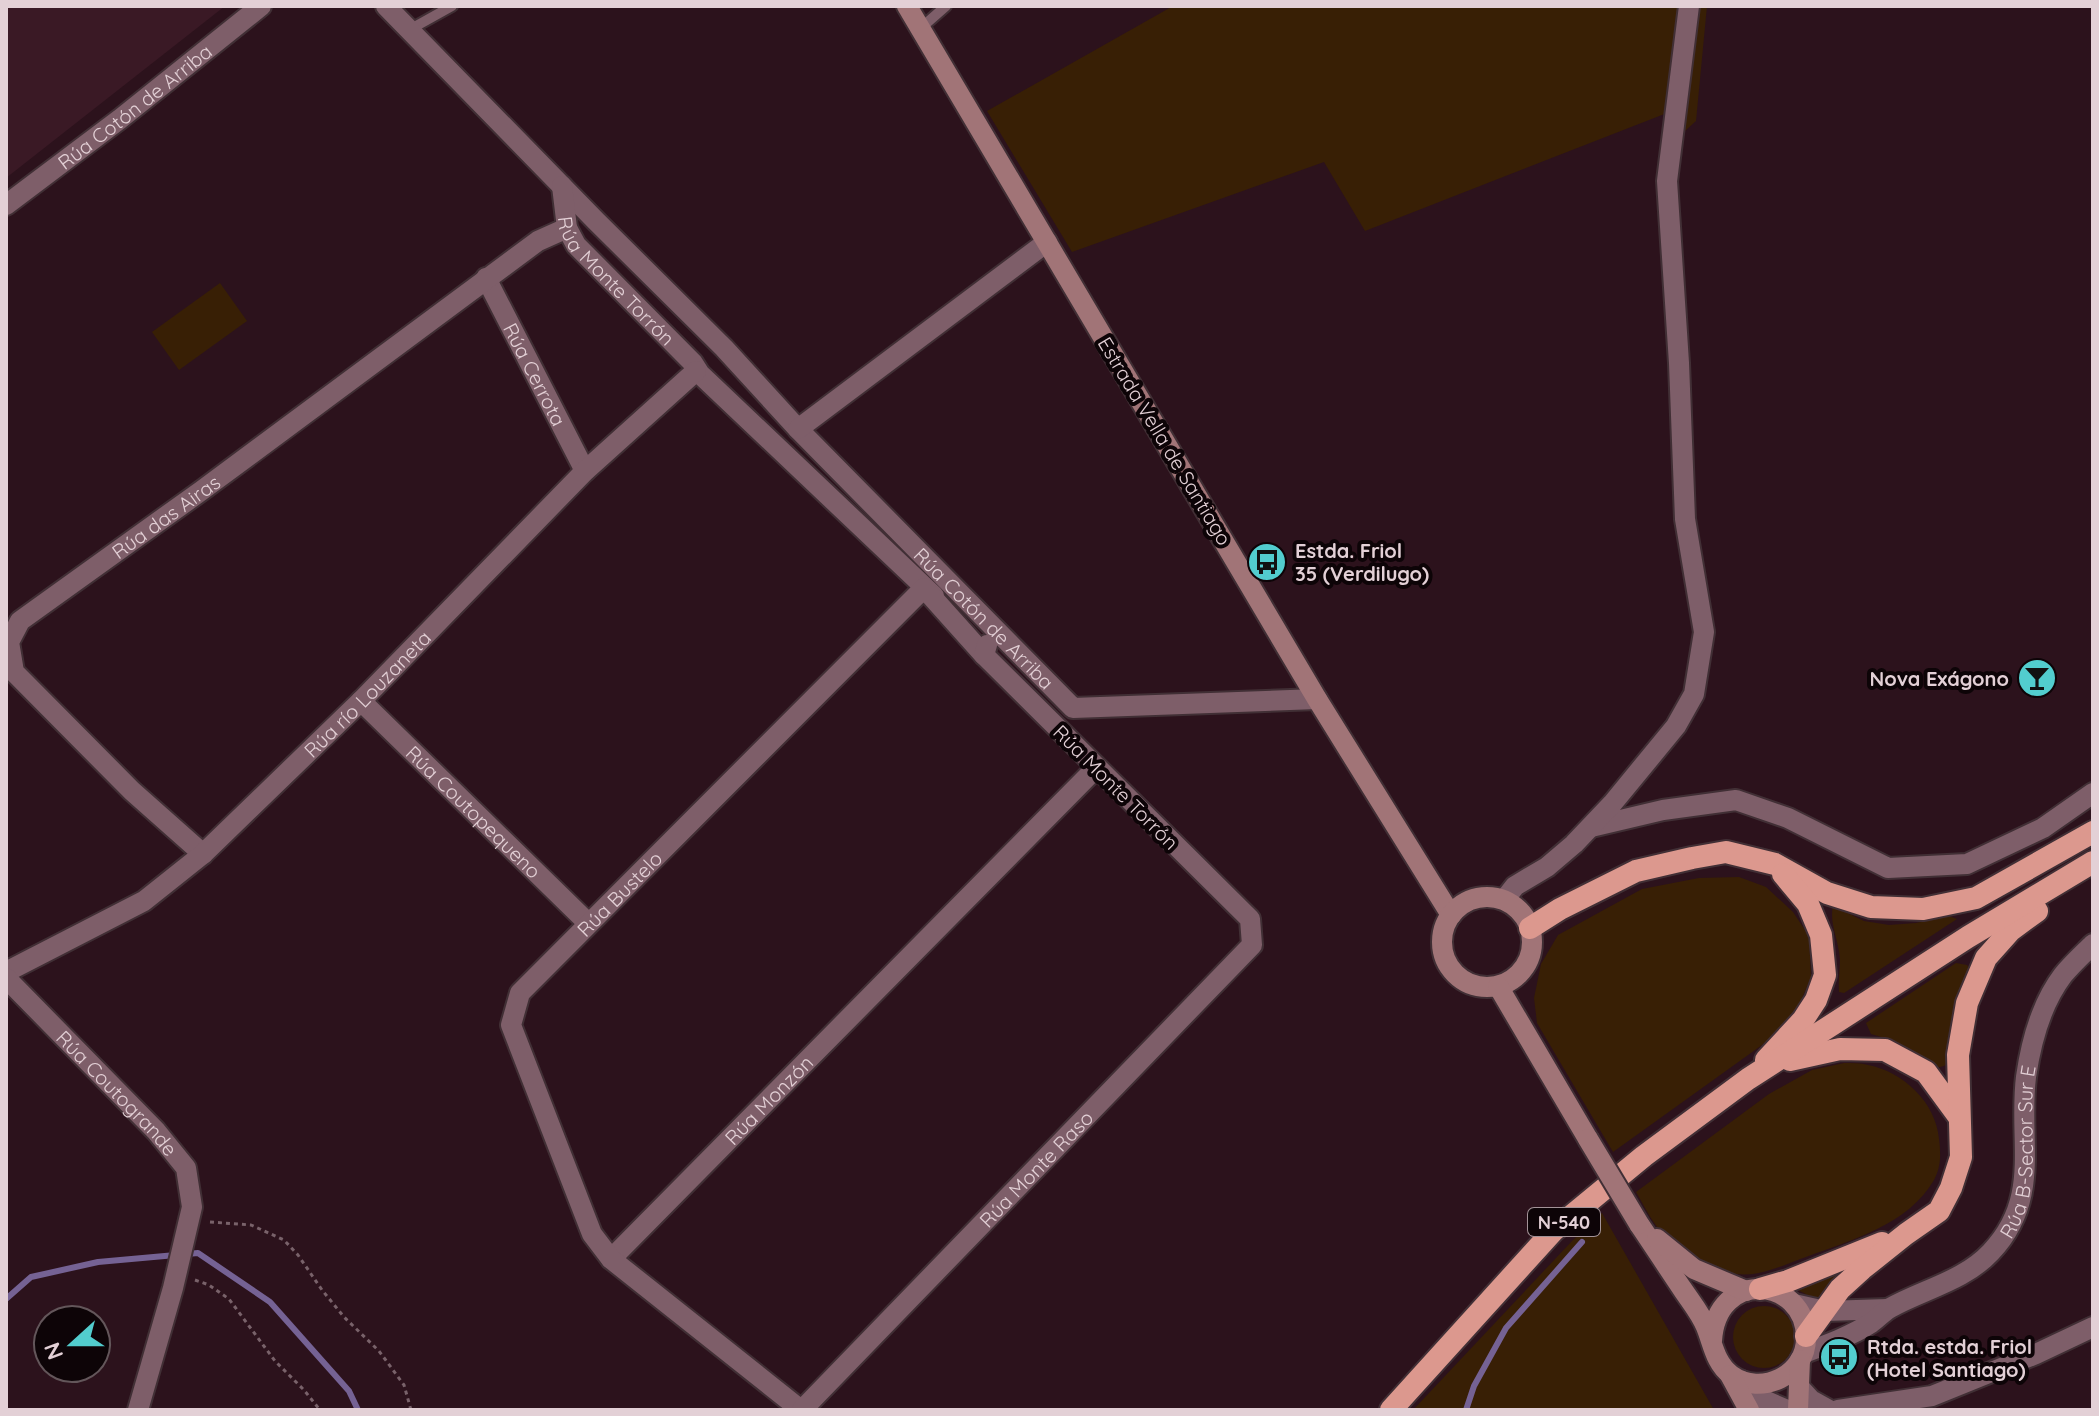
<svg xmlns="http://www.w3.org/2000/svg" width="2099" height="1416" viewBox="0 0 2099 1416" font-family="Quicksand,sans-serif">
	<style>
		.built { fill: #3a1925 }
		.green { fill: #381f05 }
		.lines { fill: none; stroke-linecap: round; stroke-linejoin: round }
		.stream { stroke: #756294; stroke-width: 6 }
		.service-casing { stroke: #412f35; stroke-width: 14 }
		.minor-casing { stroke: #412f35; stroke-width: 24 }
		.secondary-casing { stroke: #412f35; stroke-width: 24 }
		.trunk-casing { stroke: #412f35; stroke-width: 26 }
		.path { stroke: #79626a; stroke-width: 3; stroke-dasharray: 4 4; stroke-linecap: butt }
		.service { stroke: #7e5e69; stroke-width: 10 }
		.minor { stroke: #7e5e69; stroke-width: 20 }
		.secondary { stroke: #a17477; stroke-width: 20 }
		.trunk { stroke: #dc988e; stroke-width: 22 }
		.secondary-bridge-casing { stroke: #412f35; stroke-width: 24; stroke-linecap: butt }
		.secondary-bridge { stroke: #a17477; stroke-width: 20 }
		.labels { text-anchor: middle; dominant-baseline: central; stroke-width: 8; stroke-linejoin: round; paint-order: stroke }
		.shield { fill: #0d0407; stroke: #a39398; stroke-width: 2 }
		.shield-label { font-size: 18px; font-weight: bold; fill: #e3d0d6 }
		.street-label { font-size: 20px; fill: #e3d0d6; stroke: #0d0407 }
		.poi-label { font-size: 20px; font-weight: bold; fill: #e3d0d6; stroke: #0d0407; text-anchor: start }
	</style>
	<rect width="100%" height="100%" fill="#2c121c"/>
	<path class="built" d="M6,6H225L6,178Z"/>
	<g class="green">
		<path d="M1173,6H1707L1696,121L1674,141L1667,113L1365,231L1324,162L1072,252L987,111Z"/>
		<path d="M220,283L247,321L179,370L152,332Z"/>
		<path d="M1739,877L1766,887L1793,912L1809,936L1811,977L1794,1017L1762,1045L1613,1152L1537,1023L1534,998L1541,964L1558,935L1642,889L1699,878Z"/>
		<path d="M1833,906L1864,921L1889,925L1916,923L1949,916L1957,919L1844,993L1839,992C1838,981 1840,970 1840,959C1839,941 1829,923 1833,906Z"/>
		<path d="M1956,963L1967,965L1970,969C1954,999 1947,1027 1949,1061L1944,1066L1936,1068C1915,1052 1897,1041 1871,1034L1866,1023Z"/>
		<path d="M1844,1063C1852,1063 1861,1063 1868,1065C1904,1072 1936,1103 1939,1139C1941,1154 1941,1167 1934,1180C1908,1225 1851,1240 1806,1257C1783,1265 1761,1277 1736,1274C1716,1272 1681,1251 1666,1237C1653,1225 1645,1207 1636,1192L1769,1094L1812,1070Z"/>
		<path d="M1602,1213L1714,1410H1413L1572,1241Z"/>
		<path d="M1844,1269L1821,1302L1794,1288Z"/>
		<circle cx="1764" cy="1337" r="31"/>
	</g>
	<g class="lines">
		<g class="stream">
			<path d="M6,1299L31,1277L98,1262L198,1253L270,1302L349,1391L358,1410"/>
			<path d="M1466,1410L1474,1386L1506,1328L1582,1242"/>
		</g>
		<g class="service-casing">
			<g id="service">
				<path d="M921,28L946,6"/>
				<path d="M409,30L452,6"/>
			</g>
		</g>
		<g class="minor-casing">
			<g id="minor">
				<path id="s1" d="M386,6L596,221L724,348L798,429L1073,708L1317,699"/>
				<path id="s2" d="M562,186L567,228L576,245L693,363L700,374L934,596"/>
				<path id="s3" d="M6,205L120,119L261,6"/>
				<path id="s4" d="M486,278L585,471"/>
				<path d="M798,429L1047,242"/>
				<path id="s5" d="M361,701L588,923"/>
				<path d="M1591,827L1663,810L1736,800L1788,818L1888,868L1967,864L2043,828L2093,793"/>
				<path id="s6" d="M203,854L132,791L14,672L9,642L20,621L201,491L538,241L567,228"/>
				<path d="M1504,900L1515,886L1547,867L1574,844L1612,804L1676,726L1694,694L1704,632L1685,519L1679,363L1667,181L1689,6"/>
				<path id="s7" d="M6,972L144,901L203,854L361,701L585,471L696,371"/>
				<path id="s8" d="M6,978L156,1131L186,1168L192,1207L173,1288L138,1410"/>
				<path id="s9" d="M611,1259L1096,768"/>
				<path d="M1794,1304L1825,1311L1888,1309"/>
				<path id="s10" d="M1804,1353C1826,1345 1851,1336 1871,1323C1877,1319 1883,1312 1890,1308C1924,1289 1964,1281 1991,1252C2042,1198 2018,1141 2026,1077C2031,1042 2041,1004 2063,975C2072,964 2083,954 2093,944"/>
				<path d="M1742,1381L1755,1396L1787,1410"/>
				<path d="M1800,1388L1811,1400L1829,1410"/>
				<path id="s11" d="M801,1410L611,1259L592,1234L511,1025L520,993L924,588L984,655"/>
				<path id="s12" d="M802,1410L1252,945L1250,919L984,655L987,645"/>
				<path d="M1838,1410L1932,1396L2036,1354L2093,1327"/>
			</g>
		</g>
		<g class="secondary-casing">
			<g id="secondary">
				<path d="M907,6L1317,699L1451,915"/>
				<circle cx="1487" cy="942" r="45"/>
				<path d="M1498,986L1588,1139"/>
				<path d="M1639,1224C1654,1246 1668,1268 1683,1290C1691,1302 1701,1314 1706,1327C1713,1344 1715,1363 1731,1375C1761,1397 1807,1375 1806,1337C1805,1277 1716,1268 1712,1341"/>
				<path d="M1657,1239L1694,1269L1746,1291"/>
				<path d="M1730,1375L1749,1410"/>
				<path d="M1798,1410L1800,1360"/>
			</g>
		</g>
		<g class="trunk-casing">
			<g id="trunk">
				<path d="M1530,928L1560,909L1636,871L1692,858L1726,852L1775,864L1827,893L1871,907L1923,909L1976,898L2093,832"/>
				<path d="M1766,1060L1803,1020L1816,1000L1825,975L1821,935L1808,904L1783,874"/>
				<path d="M1790,1060L1840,1049L1885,1050L1926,1072L1959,1117"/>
				<path d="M1760,1289L1788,1281L1882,1243"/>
				<path d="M1806,1336L1840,1289L1862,1269L1906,1234L1939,1211L1951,1188L1961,1157L1958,1055L1967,1003L1986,958L2011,930L2037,911"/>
				<path d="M1391,1410L1553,1231L1644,1156L1748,1079L1968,937L2093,862"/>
			</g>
		</g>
		<g class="path">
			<path d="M210,1222L251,1225L284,1240L298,1255L322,1290L344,1317L379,1351L404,1385L411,1410"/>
			<path d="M195,1280L209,1285L229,1299L275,1361L304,1390L320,1410"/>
		</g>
		<use href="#service" class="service"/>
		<use href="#minor" class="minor"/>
		<use href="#secondary" class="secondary"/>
		<use href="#trunk" class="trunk"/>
		<g class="secondary-bridge-casing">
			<path id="secondary-bridge" d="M1588,1139L1639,1224"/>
		</g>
		<use href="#secondary-bridge" class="secondary-bridge"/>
	</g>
	<defs>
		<g id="bus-disc" transform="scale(2)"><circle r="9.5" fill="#52cdce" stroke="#0d0407"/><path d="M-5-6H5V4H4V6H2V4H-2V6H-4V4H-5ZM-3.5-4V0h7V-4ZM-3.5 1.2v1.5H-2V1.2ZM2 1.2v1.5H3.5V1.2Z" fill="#111"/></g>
		<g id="bar-disc" transform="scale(2)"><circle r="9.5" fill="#52cdce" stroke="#0d0407"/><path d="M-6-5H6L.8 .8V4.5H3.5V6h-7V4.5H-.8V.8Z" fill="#111"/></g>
	</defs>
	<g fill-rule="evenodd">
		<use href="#bus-disc" x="1267" y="562"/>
		<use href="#bar-disc" x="2037" y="678"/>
		<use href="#bus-disc" x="1839" y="1357"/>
	</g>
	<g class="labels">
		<rect class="shield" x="1528" y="1208" width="72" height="28" rx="6"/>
		<g class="shield-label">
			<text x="1564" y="1222">N-540</text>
		</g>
		<g class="street-label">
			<text stroke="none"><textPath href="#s3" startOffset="162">Rúa Cotón de Arriba</textPath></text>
			<text stroke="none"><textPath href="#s2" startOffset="114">Rúa Monte Torrón</textPath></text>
			<text stroke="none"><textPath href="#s4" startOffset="108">Rúa Cerrota</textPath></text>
			<text transform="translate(1165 441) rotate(59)">Estrada Vella de Santiago</text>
			<text stroke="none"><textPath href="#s6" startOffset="496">Rúa das Airas</textPath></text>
			<text stroke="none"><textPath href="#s1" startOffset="856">Rúa Cotón de Arriba</textPath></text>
			<text stroke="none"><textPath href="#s7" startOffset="460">Rúa río Louzaneta</textPath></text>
			<text transform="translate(1116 787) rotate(45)">Rúa Monte Torrón</text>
			<text stroke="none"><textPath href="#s5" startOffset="158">Rúa Coutopequeno</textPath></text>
			<text stroke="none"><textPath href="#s11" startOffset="672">Rúa Bustelo</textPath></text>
			<text stroke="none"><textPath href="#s8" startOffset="160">Rúa Coutogrande</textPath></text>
			<text stroke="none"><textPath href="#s9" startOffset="224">Rúa Monzón</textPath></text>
			<text stroke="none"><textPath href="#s10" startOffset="322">Rúa B-Sector Sur E</textPath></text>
			<text stroke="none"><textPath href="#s12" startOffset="336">Rúa Monte Raso</textPath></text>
		</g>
		<g class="poi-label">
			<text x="1295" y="550">Estda. Friol<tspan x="1295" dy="23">35 (Verdilugo)</tspan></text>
			<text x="2009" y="678" text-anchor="end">Nova Exágono</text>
			<text x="1867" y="1346">Rtda. estda. Friol<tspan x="1867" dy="23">(Hotel Santiago)</tspan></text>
		</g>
	</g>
	<rect width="2099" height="1416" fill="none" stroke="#e3d0d6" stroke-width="16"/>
	<g transform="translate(72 1344) rotate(249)"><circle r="38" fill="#0d0407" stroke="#63565a" stroke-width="2"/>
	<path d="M0-6L14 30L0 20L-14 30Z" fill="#52cdce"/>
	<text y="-12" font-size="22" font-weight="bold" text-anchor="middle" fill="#e3d0d6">N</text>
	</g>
</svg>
